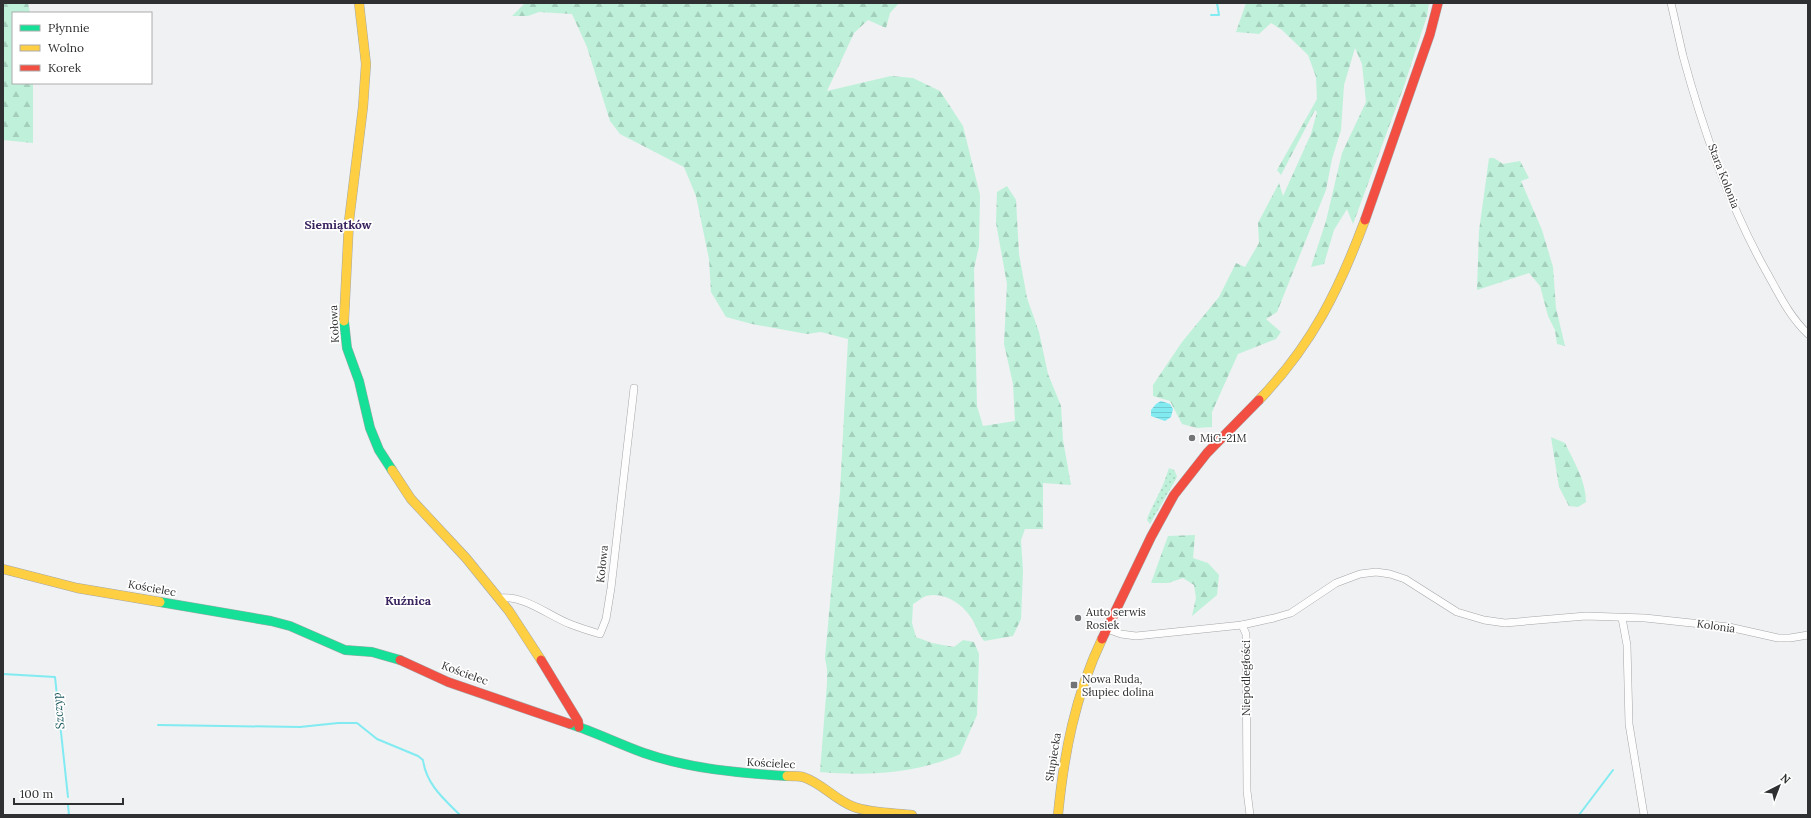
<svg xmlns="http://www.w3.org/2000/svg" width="1811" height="818" viewBox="0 0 1811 818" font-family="Lora,serif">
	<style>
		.grass { fill: url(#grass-dots) }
		.forest { fill: url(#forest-firs) }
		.water { fill: url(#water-rules) }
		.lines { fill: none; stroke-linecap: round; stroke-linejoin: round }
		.stream { stroke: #81ebf1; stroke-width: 2 }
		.street-casing { stroke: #a5a6a8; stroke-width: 8 }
		.fast-casing { stroke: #a5a6a8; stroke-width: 10 }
		.slow-casing { stroke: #a5a6a8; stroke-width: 10 }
		.jam-casing { stroke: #a5a6a8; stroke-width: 10 }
		.street { stroke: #fdfdfd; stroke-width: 7 }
		.fast { stroke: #16e098; stroke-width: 9 }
		.slow { stroke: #ffcf43; stroke-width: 9 }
		.jam { stroke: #f24e42; stroke-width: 9 }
		.poi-dot { fill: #727475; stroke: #fff; stroke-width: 1.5 }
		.labels { text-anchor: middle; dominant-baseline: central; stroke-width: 3.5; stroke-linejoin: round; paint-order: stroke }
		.street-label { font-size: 11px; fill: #2f3031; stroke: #fff }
		.poi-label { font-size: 11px; fill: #2f3031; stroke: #fff; text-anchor: start }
		.neighbourhood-label { font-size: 12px; font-weight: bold; fill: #3a255f; stroke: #fff }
		.water-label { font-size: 12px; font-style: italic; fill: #165559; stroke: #fff }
	</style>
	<defs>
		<pattern id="grass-dots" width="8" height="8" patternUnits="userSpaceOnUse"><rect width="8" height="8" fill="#bff1da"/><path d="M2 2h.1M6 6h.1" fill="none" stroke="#a4cfbc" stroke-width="1.8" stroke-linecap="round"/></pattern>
		<pattern id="forest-firs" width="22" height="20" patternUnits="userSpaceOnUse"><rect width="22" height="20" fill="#bff1da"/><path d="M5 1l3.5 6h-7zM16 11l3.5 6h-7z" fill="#a4cfbc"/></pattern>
		<pattern id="water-rules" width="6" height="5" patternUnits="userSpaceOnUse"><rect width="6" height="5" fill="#81ebf1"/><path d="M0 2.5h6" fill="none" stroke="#70cacf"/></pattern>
	</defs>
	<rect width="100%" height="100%" fill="#eff1f3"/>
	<path class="grass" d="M1169,468L1174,470L1177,476L1176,479L1150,524L1147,520L1148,516L1163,485Z"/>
	<g class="forest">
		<path d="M3,3H28L30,13H13V83H33V143L3,140Z"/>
		<path d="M525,3H899L890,13L886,28L868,20L854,33L827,91L891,76L913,78L940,91L963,126L980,195L979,246L974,269L977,406L983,426L1015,421L1013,384L1004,344L1007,284L996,223L997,192L1007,186L1016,200L1019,254L1027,298L1039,332L1048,374L1061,406L1063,440L1071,485L1043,483V529H1025L1021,540L1023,571L1021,619L1013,636L984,641C977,632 977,627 972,619C963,604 944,591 926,596C921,598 917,602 913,604L912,623L916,637L932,643L954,647L963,640L974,642L979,654L977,715L960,754C916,774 867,776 820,772L827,683V669L825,658L840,492L848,339L821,332L807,334L752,324L726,317L711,292L709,259L696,196L684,167L620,134L610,121L587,47L572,14L539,12L528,16H512Z"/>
		<path d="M1246,3H1429L1427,16L1404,86L1353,224L1347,209L1334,230L1324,264L1311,267L1326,221L1342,153L1366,102L1362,64L1355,48L1344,85L1341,130L1332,159L1326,190L1281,302L1277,312L1266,319L1281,332L1276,339L1238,354L1212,412V427L1197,428L1182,424L1170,401L1153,396V385L1182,342L1219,297L1236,263L1245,267L1259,243L1258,223L1279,183L1283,196L1311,134L1317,112L1315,110L1281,175L1277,170L1317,99L1316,77L1308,55L1282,30L1271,23L1259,34L1236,32Z"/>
		<path d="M1489,158H1494L1503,164L1520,161L1529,178L1521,181L1542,230L1553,267L1556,308L1565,346L1557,344L1555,330L1548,316L1540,286L1529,273L1477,290L1479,231Z"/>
		<path d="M1551,437L1565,443C1574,462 1586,481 1586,502L1578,507L1569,506L1559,487Z"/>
		<path d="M1195,535L1193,558L1208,563L1219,575L1217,595L1192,616L1196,598L1194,585L1183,578L1168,583H1151L1168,536Z"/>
	</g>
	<path class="water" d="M1161,401L1170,404L1173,409L1171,417L1165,421L1151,416V410L1156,404Z"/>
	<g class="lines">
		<g class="stream">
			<path d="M1211,15H1219L1217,3"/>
			<path d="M3,674L55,677L68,797"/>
			<path d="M158,725L300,727L338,723H357L377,739L418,756L423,760C426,784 444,799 460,815"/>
			<path d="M68,805L69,815"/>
			<path d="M1579,815L1613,770"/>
		</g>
		<g class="street-casing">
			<g id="street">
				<path d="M1671,3C1675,21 1679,39 1683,56C1703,130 1729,205 1766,271C1779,294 1789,316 1808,334"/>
				<path d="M499,598C525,595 547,615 570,624C580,628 590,631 600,634L606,619L611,588L634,388"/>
				<path d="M1622,618L1627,645L1629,724L1644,815"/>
				<path d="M1242,625L1246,634L1247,791L1250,815"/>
				<path d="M1107,629L1121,634L1136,636L1242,625L1274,618L1291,613L1336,583L1360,574L1376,572L1390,574L1405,579L1457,612L1484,620L1505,623L1586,616L1645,618L1729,627L1778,638H1790L1808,635"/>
			</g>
		</g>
		<g class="fast-casing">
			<g id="fast">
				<path d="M344,321L347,348L359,381L370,428L379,450L392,470"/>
				<path d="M160,602L271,621L290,626L345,650L372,652L400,660"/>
				<path d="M570,724C595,732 619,744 644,753C690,769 739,773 787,776"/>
			</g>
		</g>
		<g class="slow-casing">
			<g id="slow">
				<path d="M344,321L349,221L363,107L366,64L359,3"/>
				<path d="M1259,400C1312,345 1339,290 1365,220"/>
				<path d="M392,470L411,499L466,558L509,611L541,660"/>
				<path d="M3,569L77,588L160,602"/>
				<path d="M787,776C792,776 798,776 803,777C822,783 835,800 854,807C871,813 893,813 912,815"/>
				<path d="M1058,815C1064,753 1075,696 1102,639"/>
			</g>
		</g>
		<g class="jam-casing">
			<g id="jam">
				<path d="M1365,220L1430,34L1438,3"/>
				<path d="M1102,639L1151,537L1174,495L1207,453L1259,400"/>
				<path d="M400,660L448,682L570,724"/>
				<path d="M541,660L578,721L579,727"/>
			</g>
		</g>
		<use href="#street" class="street"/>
		<use href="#fast" class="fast"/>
		<use href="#slow" class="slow"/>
		<use href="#jam" class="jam"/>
	</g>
	<g class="poi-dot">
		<circle cx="1192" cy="438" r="4"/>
		<circle cx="1078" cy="618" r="4"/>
		<rect x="1070" y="681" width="8" height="8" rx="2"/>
	</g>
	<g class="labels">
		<g class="street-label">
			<text transform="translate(1724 176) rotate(69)">Stara Kolonia</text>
			<text transform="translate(334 324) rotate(-93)">Kołowa</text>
			<text transform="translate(602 564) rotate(-84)">Kołowa</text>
			<text transform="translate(152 588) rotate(10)">Kościelec</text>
			<text transform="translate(1716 626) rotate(8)">Kolonia</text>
			<text transform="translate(465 673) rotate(20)">Kościelec</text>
			<text transform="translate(1246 678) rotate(-90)">Niepodległości</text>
			<text transform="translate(1053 757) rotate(-81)">Słupiecka</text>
			<text transform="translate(771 763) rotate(3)">Kościelec</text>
		</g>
		<g class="poi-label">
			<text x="1200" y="438">MiG-21M</text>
			<text x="1086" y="612">Auto serwis<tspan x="1086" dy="13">Rosiek</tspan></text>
			<text x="1082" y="679">Nowa Ruda,<tspan x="1082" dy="13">Słupiec dolina</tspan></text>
		</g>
		<g class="neighbourhood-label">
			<text x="338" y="224">Siemiątków</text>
			<text x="408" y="600">Kuźnica</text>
		</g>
		<g class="water-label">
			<text transform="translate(58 711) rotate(-96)">Szczyp</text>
		</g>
	</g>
	<rect width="1811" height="818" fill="none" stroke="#2f3031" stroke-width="8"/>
	<rect x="12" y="12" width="140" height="72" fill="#ffffff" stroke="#acacad"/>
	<rect x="20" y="25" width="20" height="6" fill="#16e098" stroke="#acacad"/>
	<text x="48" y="32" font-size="12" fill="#2f3031">Płynnie</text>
	<rect x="20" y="45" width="20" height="6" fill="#ffcf43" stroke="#acacad"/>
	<text x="48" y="52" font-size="12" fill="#2f3031">Wolno</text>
	<rect x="20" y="65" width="20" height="6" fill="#f24e42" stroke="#acacad"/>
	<text x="48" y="72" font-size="12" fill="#2f3031">Korek</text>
	<g transform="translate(1779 786) rotate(42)" stroke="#ffffff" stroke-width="3" paint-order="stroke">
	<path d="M0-3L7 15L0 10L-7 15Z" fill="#2f3031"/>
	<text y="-6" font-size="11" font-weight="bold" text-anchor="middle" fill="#2f3031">N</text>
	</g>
	<path d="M14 798v6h109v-6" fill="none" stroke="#2f3031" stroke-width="2"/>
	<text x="20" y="798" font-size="12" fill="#2f3031" stroke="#ffffff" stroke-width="3" paint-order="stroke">100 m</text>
</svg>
